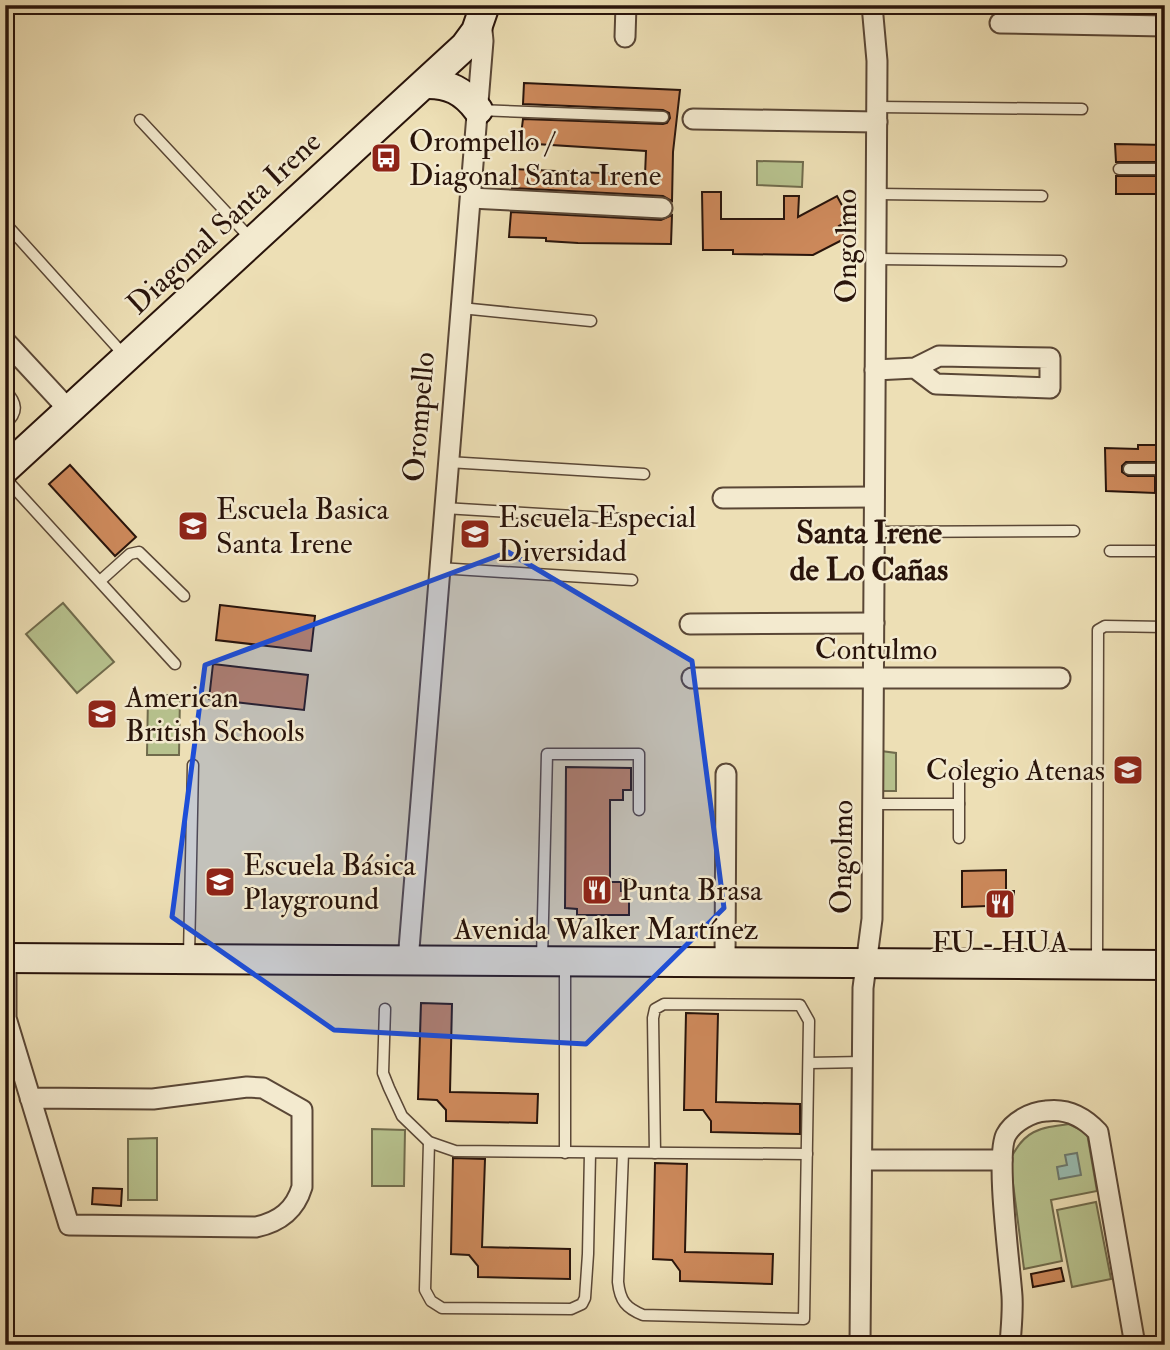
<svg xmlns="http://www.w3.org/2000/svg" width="1170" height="1350" viewBox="0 0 1170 1350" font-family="'IM FELL Double Pica',serif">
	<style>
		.green { fill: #b7c28e; stroke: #706b4c; stroke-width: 2 }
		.water { fill: #99bcb1; stroke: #6c796f; stroke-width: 2 }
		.building { fill: #cd895b; stroke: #29140b; stroke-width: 2 }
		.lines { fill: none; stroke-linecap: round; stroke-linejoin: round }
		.lane-casing { stroke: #5a4736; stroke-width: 13 }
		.street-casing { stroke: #5a4736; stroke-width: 23 }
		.secondary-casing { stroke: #29140b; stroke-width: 32 }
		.lane { stroke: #f3eacf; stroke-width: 10 }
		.street { stroke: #f3eacf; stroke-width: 19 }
		.secondary { stroke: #f3eacf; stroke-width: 28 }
		.marked { fill: #1d4ed8; fill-opacity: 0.2; stroke: #1d4ed8; stroke-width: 5; stroke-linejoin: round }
		.labels { text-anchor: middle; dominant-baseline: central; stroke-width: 5; stroke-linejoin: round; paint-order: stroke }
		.poi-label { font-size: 30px; fill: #29140b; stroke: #f3eacf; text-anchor: start }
		.street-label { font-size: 30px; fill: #29140b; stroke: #f3eacf }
		.neighbourhood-label { font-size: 32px; font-weight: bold; fill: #29140b; stroke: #f3eacf }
	</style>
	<rect width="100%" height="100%" fill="#eddfb5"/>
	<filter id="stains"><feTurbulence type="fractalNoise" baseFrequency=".00286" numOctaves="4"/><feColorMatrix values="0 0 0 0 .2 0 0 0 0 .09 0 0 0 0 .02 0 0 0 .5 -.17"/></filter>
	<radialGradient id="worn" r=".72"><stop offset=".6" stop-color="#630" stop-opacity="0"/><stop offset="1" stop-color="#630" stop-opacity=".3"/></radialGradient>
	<g class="green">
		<path d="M757,161L803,162L802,187L757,185Z"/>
		<path d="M63,603L114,662L77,693L26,634Z"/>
		<path d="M148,695H180L179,755H147Z"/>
		<path d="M881,751L896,753V791H880Z"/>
		<path d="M1069,1124L1087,1133L1097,1191L1051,1200L1062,1261L1024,1269L1010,1160C1024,1130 1039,1128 1069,1124Z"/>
		<path d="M372,1129L405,1130L404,1186H372Z"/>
		<path d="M157,1138V1200H128V1139Z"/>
		<path d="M1096,1202L1111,1279L1072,1287L1057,1210Z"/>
	</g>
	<path class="water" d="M1077,1153L1081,1175L1059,1179L1057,1167L1067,1165L1065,1155Z"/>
	<g class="building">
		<path d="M524,83L680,90L673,152L672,201L663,196L512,188L513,169L645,175L646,151L520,143L523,119L663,124L667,123L670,118L669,113L663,110L523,104Z"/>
		<path d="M1115,144L1165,145V162H1116Z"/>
		<rect x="1116" y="176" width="49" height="18"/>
		<path d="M702,192H721V219H784V196H799L798,217L837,196L850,220L839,226L846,238L813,255L733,254V250H703Z"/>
		<path d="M511,212L661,220L672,215L671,244L578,243L546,241V238L509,237Z"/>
		<path d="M1138,445H1157V462H1126L1122,466V472L1128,476H1155V493L1106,491L1105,448L1138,449Z"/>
		<path d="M70,465L136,537L115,556L49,484Z"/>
		<path d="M220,605L315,616L311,651L216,640Z"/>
		<path d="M213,664L308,675L304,710L209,699Z"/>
		<path d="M566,767L631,768V790H623V800H610V882H621V891H629V915H577V909L565,908Z"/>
		<path d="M1006,870V891H1014V905L962,907V871Z"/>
		<path d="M421,1003L452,1004L450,1092L538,1094L537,1123L446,1121V1110L437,1100L418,1099Z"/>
		<path d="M686,1013L718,1014L716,1102L800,1104V1134L711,1132V1121L703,1110H684Z"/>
		<path d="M453,1158L485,1159L482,1247L570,1249V1279L478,1277V1266L469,1255L451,1254Z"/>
		<path d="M655,1163L687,1164L685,1252L773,1254L772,1284L680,1281V1271L672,1260L653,1259Z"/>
		<path d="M93,1188L122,1189L121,1206L92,1204Z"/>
		<path d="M1061,1268L1064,1281L1033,1287L1031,1274Z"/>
	</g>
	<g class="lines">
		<g class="lane-casing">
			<g id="lane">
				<path d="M877,107L1082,109"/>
				<path d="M478,110L663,117"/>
				<path d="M140,120L252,240"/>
				<path d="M1119,169H1165"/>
				<path d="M877,194L1042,196"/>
				<path d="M5,223L124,355"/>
				<path d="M876,259L1061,261"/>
				<path d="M461,308L591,321"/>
				<path d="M5,390C17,403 19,412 5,424"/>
				<path d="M448,462L644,474"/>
				<path d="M1129,469H1165"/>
				<path d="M5,478L175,664"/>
				<path d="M444,508L639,520"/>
				<path d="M874,532L1074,531"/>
				<path d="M1110,551H1165"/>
				<path d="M439,568L632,580"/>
				<path d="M100,581L130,554L139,552L184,596"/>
				<path d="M959,772V838"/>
				<path d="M872,804H959"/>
				<path d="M189,955L193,765"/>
				<path d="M542,959L547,754H639V810"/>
				<path d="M1097,963L1098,630L1105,626L1165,627"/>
				<path d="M385,1009L383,1073L389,1088L402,1116L429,1142L455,1151L807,1154"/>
				<path d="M809,1063L863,1062"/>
				<path d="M429,1142L425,1290L431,1301L442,1308L571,1309L582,1304L585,1298L588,1254L590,1153"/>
				<path d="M565,1153V965"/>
				<path d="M623,1153L618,1282C620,1301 626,1308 643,1315L804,1319L809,1021L800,1005L664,1004L655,1009L653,1018L655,1153"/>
			</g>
		</g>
		<g class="street-casing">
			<g id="street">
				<path d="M1000,23L1165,26"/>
				<path d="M625,37L626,5"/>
				<path d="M693,119L877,122"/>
				<path d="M471,198L662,208"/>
				<path d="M5,341L69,410"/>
				<path d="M875,370L915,368L939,356L1050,358V388L936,384L915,368"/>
				<path d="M723,498L874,497"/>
				<path d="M690,624L874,623"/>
				<path d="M692,678H1060"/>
				<path d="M6,958V1018L69,1225L256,1227C280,1222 295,1210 302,1187V1110L263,1088L247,1087L153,1099L30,1098"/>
				<path d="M408,961L483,41L481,20"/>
				<path d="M725,962L726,774"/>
				<path d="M862,1160H1002"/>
				<path d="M860,1345L863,988L872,919L877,61L872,5"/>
				<path d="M1010,1345C1011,1329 1013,1312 1012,1296C1010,1266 995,1156 1006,1135C1013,1122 1031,1112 1046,1111C1067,1108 1084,1117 1098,1132L1135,1345"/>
			</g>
		</g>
		<g class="secondary-casing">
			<g id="secondary">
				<path d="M425,84C448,83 464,91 478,110"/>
				<path d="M5,469L465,46L476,31L485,5"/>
				<path d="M5,958L1165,965"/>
			</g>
		</g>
		<use href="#lane" class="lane"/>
		<use href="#street" class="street"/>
		<use href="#secondary" class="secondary"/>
	</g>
	<path class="marked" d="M508,552L692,661L724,908L586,1044L334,1030L172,917L205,665Z"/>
	<defs>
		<g id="bus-square" transform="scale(1.575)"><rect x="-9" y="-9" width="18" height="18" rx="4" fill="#8f2418" stroke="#f3eacf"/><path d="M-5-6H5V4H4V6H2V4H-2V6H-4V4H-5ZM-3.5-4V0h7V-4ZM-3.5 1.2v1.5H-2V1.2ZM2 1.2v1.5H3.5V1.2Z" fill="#fff"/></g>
		<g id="school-square" transform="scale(1.575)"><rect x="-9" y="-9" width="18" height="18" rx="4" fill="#8f2418" stroke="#f3eacf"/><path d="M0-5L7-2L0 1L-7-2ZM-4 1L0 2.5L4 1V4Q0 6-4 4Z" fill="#fff"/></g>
		<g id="restaurant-square" transform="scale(1.575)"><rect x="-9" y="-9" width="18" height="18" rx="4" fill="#8f2418" stroke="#f3eacf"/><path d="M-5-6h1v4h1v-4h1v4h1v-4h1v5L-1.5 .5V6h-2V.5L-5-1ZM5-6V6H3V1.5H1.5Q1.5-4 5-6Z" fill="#fff"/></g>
	</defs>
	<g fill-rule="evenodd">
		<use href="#bus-square" x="386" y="158"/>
		<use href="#school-square" x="193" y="526"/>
		<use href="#school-square" x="475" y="534"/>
		<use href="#school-square" x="102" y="714"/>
		<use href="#school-square" x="1128" y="770"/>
		<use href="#school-square" x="220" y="882"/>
		<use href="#restaurant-square" x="597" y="890"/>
		<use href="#restaurant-square" x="1000" y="904"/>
	</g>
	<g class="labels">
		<g class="poi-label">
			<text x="409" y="141">Orompello /<tspan x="409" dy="34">Diagonal Santa Irene</tspan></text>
			<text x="216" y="509">Escuela Basica<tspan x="216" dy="34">Santa Irene</tspan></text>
			<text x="498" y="517">Escuela Especial<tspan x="498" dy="34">Diversidad</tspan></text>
			<text x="125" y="697">American<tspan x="125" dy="34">British Schools</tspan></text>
			<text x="1105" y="770" text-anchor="end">Colegio Atenas</text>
			<text x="243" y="865">Escuela Básica<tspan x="243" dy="34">Playground</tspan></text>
			<text x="620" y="890">Punta Brasa</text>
			<text x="1000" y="942" text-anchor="middle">FU - HUA</text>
		</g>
		<g class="street-label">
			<text transform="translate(224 223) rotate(-43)">Diagonal Santa Irene</text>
			<text transform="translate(846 246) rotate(-90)">Ongolmo</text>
			<text transform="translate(419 417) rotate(-85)">Orompello</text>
			<text x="876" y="649">Contulmo</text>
			<text transform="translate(842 857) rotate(-89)">Ongolmo</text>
			<text x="606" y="929">Avenida Walker Martínez</text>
		</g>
		<g class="neighbourhood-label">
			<text x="869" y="533">Santa Irene<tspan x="869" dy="37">de Lo Cañas</tspan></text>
		</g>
	</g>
	<rect width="1170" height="1350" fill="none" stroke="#eddfb5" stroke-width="28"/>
	<rect x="7" y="7" width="1156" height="1336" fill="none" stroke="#29140b" stroke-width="3.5"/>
	<rect x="14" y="14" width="1142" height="1322" fill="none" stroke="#29140b" stroke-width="2"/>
	<rect width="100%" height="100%" filter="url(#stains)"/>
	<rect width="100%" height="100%" fill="url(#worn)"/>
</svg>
